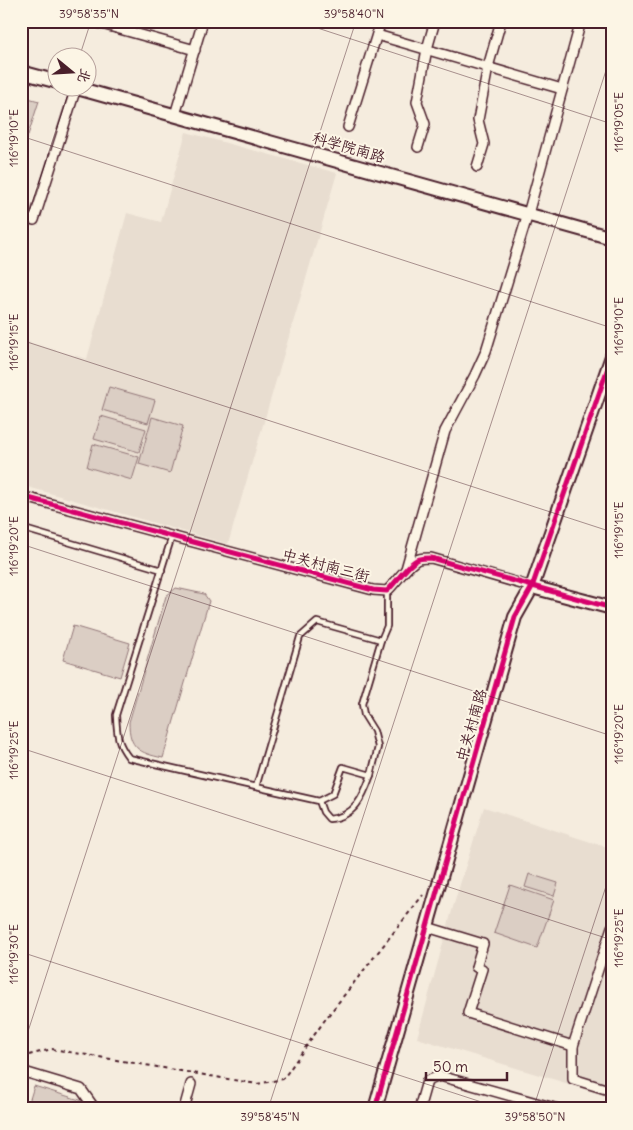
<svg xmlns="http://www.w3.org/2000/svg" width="633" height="1130" viewBox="0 0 633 1130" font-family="Delius,'LXGW WenKai TC',sans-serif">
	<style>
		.built { fill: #e8ddd0 }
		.green { fill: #dbcec4; stroke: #927678 }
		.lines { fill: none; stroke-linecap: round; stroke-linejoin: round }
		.lane-casing { stroke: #4a1f2b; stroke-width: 8 }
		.street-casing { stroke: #4a1f2b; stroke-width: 12 }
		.secondary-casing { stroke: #4a1f2b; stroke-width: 16 }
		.path { stroke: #4a1f2b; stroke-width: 2; stroke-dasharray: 4 4; stroke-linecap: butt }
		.lane { stroke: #fcf5e5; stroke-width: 4.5 }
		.street { stroke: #fcf5e5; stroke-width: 9 }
		.secondary { stroke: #fcf5e5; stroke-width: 12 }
		.cycleway-casing { stroke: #fcf5e5; stroke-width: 8 }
		.cycleway { stroke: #d6006c; stroke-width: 5 }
		.ticks { fill: none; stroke: #4a1f2b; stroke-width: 1; stroke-opacity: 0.45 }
		.labels { text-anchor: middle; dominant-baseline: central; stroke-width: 4; stroke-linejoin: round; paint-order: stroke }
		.street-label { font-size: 15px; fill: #4a1f2b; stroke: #fcf5e5 }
		.neatline { fill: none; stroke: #4a1f2b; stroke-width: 2 }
		.ticks-label { font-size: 12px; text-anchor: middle; fill: #4a1f2b }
	</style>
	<rect width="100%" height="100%" fill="#f5ecde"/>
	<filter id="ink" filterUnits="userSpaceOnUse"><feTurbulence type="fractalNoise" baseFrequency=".02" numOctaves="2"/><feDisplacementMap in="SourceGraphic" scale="10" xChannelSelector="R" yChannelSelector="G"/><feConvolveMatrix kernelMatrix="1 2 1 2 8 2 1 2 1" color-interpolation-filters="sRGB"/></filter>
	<g filter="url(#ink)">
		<g class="built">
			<path d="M186,132L337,173L228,544L21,485V340L87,359L127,213L161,222Z"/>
			<path d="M484,807L612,849V1097L417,1038L453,907Z"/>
		</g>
		<g class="green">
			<path d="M21,96L39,101L21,157Z"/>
			<path d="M109,387L155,400L148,423L102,410Z"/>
			<path d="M101,416L146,429L139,452L94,439Z"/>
			<path d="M152,417L183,426L170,473L139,464Z"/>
			<path d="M93,444L139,457L132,480L87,467Z"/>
			<path d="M176,588L204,594L209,601L163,758C139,753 129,748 129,722L166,596Z"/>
			<path d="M73,626L130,643L120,677L63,660Z"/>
			<path d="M529,874L558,883L554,896L525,887Z"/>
			<path d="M510,885L554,900L537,948L494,933Z"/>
			<path d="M34,1086L83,1101L88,1109H27Z"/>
		</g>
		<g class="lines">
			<g class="lane-casing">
				<g id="lane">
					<path d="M21,528L162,570"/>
					<path d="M172,536L116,715C117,734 117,743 129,758L256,787L300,637L317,622L381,640L387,626V591"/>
					<path d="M256,787L319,801L333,794L343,767L371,775L378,747L374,731L364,715L362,704L381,640"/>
					<path d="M319,801L323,812L329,819C355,817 363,797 371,775"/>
				</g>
			</g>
			<g class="street-casing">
				<g id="street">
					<path d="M91,21L195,50"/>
					<path d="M377,35L562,89"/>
					<path d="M175,115L203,21"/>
					<path d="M348,127L381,21"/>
					<path d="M418,147L425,124L417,102L427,49L435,21"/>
					<path d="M477,167L484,144L478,120L488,67L501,21"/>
					<path d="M21,216L34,220L76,88"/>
					<path d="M21,496L373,590L387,591C396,583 409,562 419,559C422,558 428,558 431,558L532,587"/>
					<path d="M406,569L445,431L475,375L486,351L528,214L581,21"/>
					<path d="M427,927L483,944L476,967L482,969L468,1013L573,1046"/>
					<path d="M612,927L573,1046V1079L612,1091"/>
					<path d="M21,1071L81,1089L95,1109"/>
					<path d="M184,1109L191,1084"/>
					<path d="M419,1109L427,1081L440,1076L558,1109"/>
				</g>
			</g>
			<g class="secondary-casing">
				<g id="secondary">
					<path d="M21,72L58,82"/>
					<path d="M77,88L612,238"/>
					<path d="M532,587L612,608"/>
					<path d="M375,1109L515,617L532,587L612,356"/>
				</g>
			</g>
			<path class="path" d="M21,1057L52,1049L257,1084L283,1079L327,1017L423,895"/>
			<use href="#lane" class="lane"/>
			<use href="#street" class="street"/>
			<use href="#secondary" class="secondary"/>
			<g class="cycleway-casing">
				<g id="cycleway">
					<path d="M21,496L373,590L387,591C396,583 409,562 419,559C422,558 428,558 431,558L612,608"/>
					<path d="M375,1109L515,617L532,587L612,356"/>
				</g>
			</g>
			<use href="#cycleway" class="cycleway"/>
		</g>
	</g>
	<path class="ticks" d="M296,21L612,124M79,58L91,21M21,136L612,328M21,236L70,88M21,340L612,532M21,544L612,736M21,748L612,940M21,952L503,1109M21,1053L356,21M268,1109L612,52M533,1109L612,868"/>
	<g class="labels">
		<g class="street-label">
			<text transform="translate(349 147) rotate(16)">科学院南路</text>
			<text transform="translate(326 565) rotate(15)">中关村南三街</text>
			<text transform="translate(471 725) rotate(-74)">中关村南路</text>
		</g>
	</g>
	<rect width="633" height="1130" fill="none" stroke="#fcf5e5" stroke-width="55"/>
	<g transform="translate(72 72) rotate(108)"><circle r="24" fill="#fcf5e5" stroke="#b59f9b"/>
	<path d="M0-4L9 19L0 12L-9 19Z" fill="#4a1f2b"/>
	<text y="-8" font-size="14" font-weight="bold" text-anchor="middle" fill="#4a1f2b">北</text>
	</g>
	<path d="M426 1072v8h81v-8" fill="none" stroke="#4a1f2b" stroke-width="2.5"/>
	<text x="433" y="1072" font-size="15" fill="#4a1f2b" stroke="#fcf5e5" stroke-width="4" paint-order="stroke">50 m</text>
	<rect x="28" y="28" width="578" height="1074" class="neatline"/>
	<g class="ticks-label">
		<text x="89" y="18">39°58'35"N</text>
		<text x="354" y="18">39°58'40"N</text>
		<text transform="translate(619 122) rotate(-90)" y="4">116°19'05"E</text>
		<text transform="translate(14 138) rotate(-90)" y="4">116°19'10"E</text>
		<text transform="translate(619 326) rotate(-90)" y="4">116°19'10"E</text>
		<text transform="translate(14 342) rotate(-90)" y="4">116°19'15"E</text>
		<text transform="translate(619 530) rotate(-90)" y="4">116°19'15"E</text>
		<text transform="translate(14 546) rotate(-90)" y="4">116°19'20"E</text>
		<text transform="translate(619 734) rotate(-90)" y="4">116°19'20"E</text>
		<text transform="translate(14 750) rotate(-90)" y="4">116°19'25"E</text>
		<text transform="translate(619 938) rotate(-90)" y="4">116°19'25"E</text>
		<text transform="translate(14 954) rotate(-90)" y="4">116°19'30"E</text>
		<text x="270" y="1121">39°58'45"N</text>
		<text x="535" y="1121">39°58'50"N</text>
	</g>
</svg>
